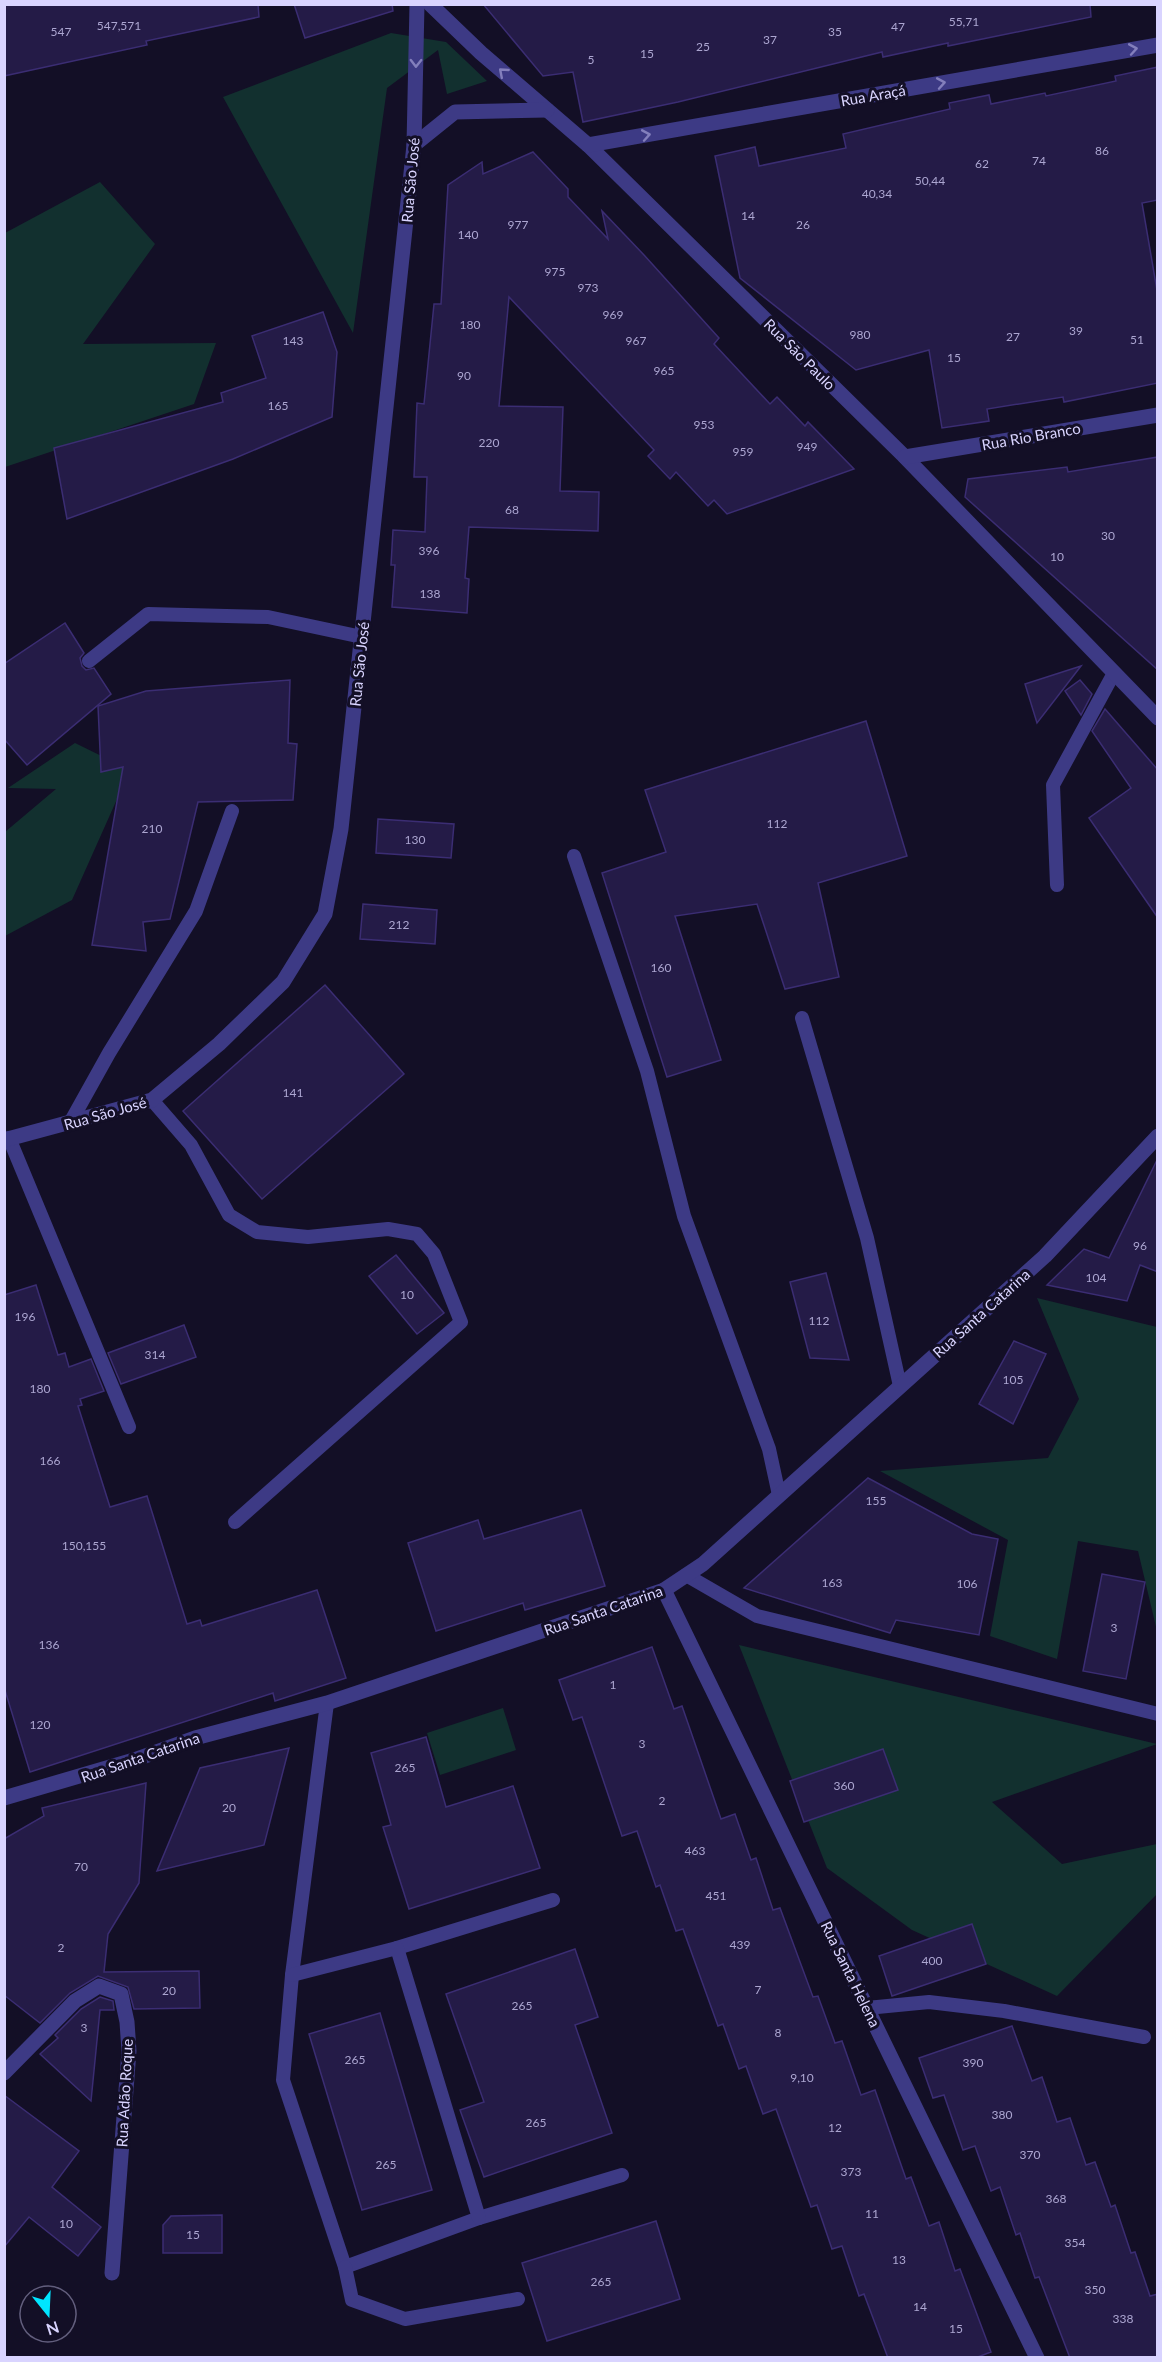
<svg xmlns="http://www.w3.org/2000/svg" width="1162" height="2362" viewBox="0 0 1162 2362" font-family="Lato,sans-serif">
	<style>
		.green { fill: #12302f }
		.building { fill: #241b47; stroke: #3b2d73; stroke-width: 1.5 }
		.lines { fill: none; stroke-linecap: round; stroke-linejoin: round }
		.service { stroke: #3d3a85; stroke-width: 14 }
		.minor { stroke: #3d3a85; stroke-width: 15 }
		.tertiary { stroke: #3d3a85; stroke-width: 15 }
		.oneway { stroke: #837fbc }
		.labels { text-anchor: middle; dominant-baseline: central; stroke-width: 6; stroke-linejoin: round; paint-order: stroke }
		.number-label { font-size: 12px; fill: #aca6d1 }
		.street-label { font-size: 15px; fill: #d9d4ff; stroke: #130f26 }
	</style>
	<rect width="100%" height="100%" fill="#130f26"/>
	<g class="green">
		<path d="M391,33L446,42L487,81L447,94L438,50L387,88L353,333L223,97Z"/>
		<path d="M100,182L155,244L83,344L216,343L194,404L5,467V233Z"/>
		<path d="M75,743L130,770L72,900L5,936V832L56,789L8,788Z"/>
		<path d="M1037,1298L1157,1327V1631L1138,1551L1078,1541L1057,1659L990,1636L1008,1540L880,1471L1048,1458L1079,1399Z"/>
		<path d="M739,1645L1157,1744L992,1802L1062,1864L1157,1844V1894L1057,1996L912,1930L827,1868Z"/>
		<path d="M503,1708L516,1750L440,1775L427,1733Z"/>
	</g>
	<g class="building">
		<path d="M4,4H258L259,17L146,41L147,45L4,76Z"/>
		<path d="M294,4H392L393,11L305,38Z"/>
		<path d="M483,4H1090L1091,17L948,46V43L883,57L882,52L678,102L583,122L573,72L543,76Z"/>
		<path d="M1158,67V200L1142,203L1158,296V383L1064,402L1063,397L987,409L989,421L942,428L929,350L856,370L740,278L715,156L755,147L759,166L846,148L843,134L950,109L949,103L989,95L991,104L1045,93L1046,96L1116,81L1115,76Z"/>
		<path d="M533,152L568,189V197L608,239L602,211L644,255L719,338L714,344L770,404L777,397L805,426L808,422L854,469L727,514L714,500L708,506L676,472L670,479L648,456L654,450L509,297L499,406L563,407L560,491L599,492L598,531L469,527L465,578L469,579L467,613L392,607L395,565H391L393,530L425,532L427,477H414L417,403L424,404L434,304H441L448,185L482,162L483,174Z"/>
		<path d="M323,312L337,352L332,417L233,459L67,519L54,448L223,402L221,393L266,378L252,336Z"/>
		<path d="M1158,457V670L965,497L968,479L1067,467L1068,472Z"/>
		<path d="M65,623L84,653L80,658L82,666L86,670L94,668L111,694L27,765L4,739V664Z"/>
		<path d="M1081,666L1037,723L1025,684Z"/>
		<path d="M290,680L288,743L297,744L293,800L198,802L170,919L143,922L146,951L92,945L123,767L101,772L98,706L146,691Z"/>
		<path d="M1080,680L1092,694L1081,715L1065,691Z"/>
		<path d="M1105,709L1158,770V918L1089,818L1131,788L1092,731Z"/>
		<path d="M866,721L907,856L818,883L839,977L785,989L757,904L675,916L721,1060L667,1077L602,873L666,852L645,790Z"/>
		<path d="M378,819L454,824L451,858L376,853Z"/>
		<path d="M363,904L437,910L435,944L360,939Z"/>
		<path d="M325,985L404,1074L262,1199L183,1111Z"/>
		<path d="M1158,1158V1272L1140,1265L1127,1301L1047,1285L1084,1249L1109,1258Z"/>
		<path d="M396,1255L444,1313L417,1334L369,1276Z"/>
		<path d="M826,1273L849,1360L810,1358L790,1282Z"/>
		<path d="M36,1285L58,1355L65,1353L69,1367L91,1359L104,1391L80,1399L82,1405L78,1406L110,1507L147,1496L187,1624L200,1620L202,1626L317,1590L346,1678L275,1701L273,1693L30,1772L4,1687V1295Z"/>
		<path d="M184,1325L196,1357L121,1384L108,1353Z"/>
		<path d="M1014,1341L1046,1354L1013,1424L979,1404Z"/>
		<path d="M868,1478L972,1534L998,1539L979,1635L896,1620L890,1633L744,1588Z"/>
		<path d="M581,1510L605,1586L525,1610L523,1603L436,1631L408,1543L478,1520L484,1539Z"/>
		<path d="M1102,1574L1145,1582L1126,1679L1083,1671Z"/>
		<path d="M652,1647L674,1709L682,1706L721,1819L735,1814L751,1860L756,1858L773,1910L780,1908L813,1997L818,1996L835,2043L842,2041L861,2095L875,2090L906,2179L911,2177L929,2226L939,2222L955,2271L960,2269L991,2352L975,2358H888L864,2294L859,2296L842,2246L832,2249L817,2205L811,2207L776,2109L763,2114L746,2066L739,2069L723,2024L718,2026L683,1929L676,1931L660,1885L656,1887L637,1831L622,1836L582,1717L573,1720L559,1680Z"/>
		<path d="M426,1737L446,1807L513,1786L540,1868L409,1909L383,1827L391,1825L371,1753Z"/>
		<path d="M289,1748L264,1845L157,1871L200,1768Z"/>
		<path d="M883,1749L898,1790L804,1822L790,1781Z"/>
		<path d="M146,1783L139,1883L108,1934L104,1972L199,1971L200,2008L134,2009L128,1987L98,1976L70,1993L40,2023L4,1995V1839L44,1816L42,1808Z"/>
		<path d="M972,1924L986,1964L892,1996L879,1956Z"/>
		<path d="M575,1949L598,2017L575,2025L612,2133L484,2177L460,2110L484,2102L446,1994Z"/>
		<path d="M100,1997L113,2001L114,2010H100L91,2101L40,2054L58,2038L55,2035L81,2009Z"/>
		<path d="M380,2013L432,2190L362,2210L309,2034Z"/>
		<path d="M1012,2026L1032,2081L1042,2077L1057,2122L1070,2118L1086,2165L1095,2162L1111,2207L1115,2205L1131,2253L1135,2252L1150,2296L1158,2294V2358H1070L1039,2277L1035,2278L1020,2233L1016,2235L1000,2187L991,2191L975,2146L963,2150L944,2095L933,2098L919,2058Z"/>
		<path d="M4,2095L79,2151L52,2187L101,2227L78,2256L29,2217L4,2247Z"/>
		<path d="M222,2215V2253H163V2225L171,2216Z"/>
		<path d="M656,2221L680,2299L547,2341L522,2263Z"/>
	</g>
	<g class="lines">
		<g class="service">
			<path d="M89,661L148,614L268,617L362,637"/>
			<path d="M574,856L647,1071L684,1216L769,1449L779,1495"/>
			<path d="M1057,885L1053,785L1114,673"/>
			<path d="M802,1018L867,1238L900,1386"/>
			<path d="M152,1100L191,1145L229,1215L257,1232L308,1237L388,1229L417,1234L434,1254L461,1322L235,1522"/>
			<path d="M70,1123L109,1053L196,911L232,811"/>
			<path d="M9,1138L129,1427"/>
			<path d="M686,1575L757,1616L1158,1714"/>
			<path d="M327,1703L292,1975L283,2080L345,2267L479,2218L622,2175"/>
			<path d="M397,1948L553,1900"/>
			<path d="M292,1975L397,1948L479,2218"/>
			<path d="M867,2008L929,2002L1004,2011L1144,2037"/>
			<path d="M345,2267L352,2300L405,2319L518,2299"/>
		</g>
		<g class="minor">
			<path d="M588,145L905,457L1158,718"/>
			<path d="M905,457L1158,415"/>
			<path d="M664,1590L1037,2358"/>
			<path d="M4,1798L134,1760L195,1738L327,1703L664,1590L703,1564L1045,1256L1158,1136"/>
			<path d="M4,2073L75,2001L99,1986L121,1994L127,2022L129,2051L112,2273"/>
		</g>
		<g class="tertiary">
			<path d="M430,4L481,53L588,145L1158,45"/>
			<path d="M414,145L455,112L547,110"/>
			<path d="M4,1140L152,1100L219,1044L283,982L325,914L341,829L414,145L417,4"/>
		</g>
	</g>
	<defs><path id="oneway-chevron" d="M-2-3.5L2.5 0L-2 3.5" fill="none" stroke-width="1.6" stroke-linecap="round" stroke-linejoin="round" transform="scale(1.5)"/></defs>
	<g class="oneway">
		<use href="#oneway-chevron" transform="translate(1133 49) rotate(-10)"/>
		<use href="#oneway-chevron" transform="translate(416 63) rotate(91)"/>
		<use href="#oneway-chevron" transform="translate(503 72) rotate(-139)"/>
		<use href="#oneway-chevron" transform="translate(941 83) rotate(-10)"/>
		<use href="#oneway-chevron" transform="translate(646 135) rotate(-10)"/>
	</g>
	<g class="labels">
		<g class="number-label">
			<text x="964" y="21">55,71</text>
			<text x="119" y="25">547,571</text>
			<text x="898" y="26">47</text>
			<text x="61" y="31">547</text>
			<text x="835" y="31">35</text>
			<text x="770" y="39">37</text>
			<text x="703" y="46">25</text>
			<text x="647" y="53">15</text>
			<text x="591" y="59">5</text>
			<text x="1102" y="150">86</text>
			<text x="1039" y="160">74</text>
			<text x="982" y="163">62</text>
			<text x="930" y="180">50,44</text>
			<text x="877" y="193">40,34</text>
			<text x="748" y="215">14</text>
			<text x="518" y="224">977</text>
			<text x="803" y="224">26</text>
			<text x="468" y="234">140</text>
			<text x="555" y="271">975</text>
			<text x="588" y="287">973</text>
			<text x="613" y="314">969</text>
			<text x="470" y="324">180</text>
			<text x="1076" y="330">39</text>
			<text x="860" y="334">980</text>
			<text x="1013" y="336">27</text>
			<text x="1137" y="339">51</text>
			<text x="293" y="340">143</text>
			<text x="636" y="340">967</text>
			<text x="954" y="357">15</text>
			<text x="664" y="370">965</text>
			<text x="464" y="375">90</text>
			<text x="278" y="405">165</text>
			<text x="704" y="424">953</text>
			<text x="489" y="442">220</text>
			<text x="807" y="446">949</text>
			<text x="743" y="451">959</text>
			<text x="512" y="509">68</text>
			<text x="1108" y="535">30</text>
			<text x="429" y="550">396</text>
			<text x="1057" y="556">10</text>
			<text x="430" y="593">138</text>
			<text x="777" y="823">112</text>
			<text x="152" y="828">210</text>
			<text x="415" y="839">130</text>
			<text x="399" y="924">212</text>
			<text x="661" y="967">160</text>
			<text x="293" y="1092">141</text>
			<text x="1140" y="1245">96</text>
			<text x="1096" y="1277">104</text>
			<text x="407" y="1294">10</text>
			<text x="25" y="1316">196</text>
			<text x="819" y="1320">112</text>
			<text x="155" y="1354">314</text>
			<text x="1013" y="1379">105</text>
			<text x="40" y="1388">180</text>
			<text x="50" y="1460">166</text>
			<text x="876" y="1500">155</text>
			<text x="84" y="1545">150,155</text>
			<text x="832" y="1582">163</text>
			<text x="967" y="1583">106</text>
			<text x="1114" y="1627">3</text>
			<text x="49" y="1644">136</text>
			<text x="613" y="1684">1</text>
			<text x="40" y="1724">120</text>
			<text x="642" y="1743">3</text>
			<text x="405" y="1767">265</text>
			<text x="844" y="1785">360</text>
			<text x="662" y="1800">2</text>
			<text x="229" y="1807">20</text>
			<text x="695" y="1850">463</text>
			<text x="81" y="1866">70</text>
			<text x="716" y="1895">451</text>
			<text x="740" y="1944">439</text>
			<text x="61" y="1947">2</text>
			<text x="932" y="1960">400</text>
			<text x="758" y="1989">7</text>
			<text x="169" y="1990">20</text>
			<text x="522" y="2005">265</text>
			<text x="84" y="2027">3</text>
			<text x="778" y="2032">8</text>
			<text x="355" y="2059">265</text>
			<text x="973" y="2062">390</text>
			<text x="802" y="2077">9,10</text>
			<text x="1002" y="2114">380</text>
			<text x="536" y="2122">265</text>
			<text x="835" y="2127">12</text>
			<text x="1030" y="2154">370</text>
			<text x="386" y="2164">265</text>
			<text x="851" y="2171">373</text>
			<text x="1056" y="2198">368</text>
			<text x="872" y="2213">11</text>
			<text x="66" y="2223">10</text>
			<text x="193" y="2234">15</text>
			<text x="1075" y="2242">354</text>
			<text x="899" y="2259">13</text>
			<text x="601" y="2281">265</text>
			<text x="1095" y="2289">350</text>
			<text x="920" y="2306">14</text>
			<text x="1123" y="2318">338</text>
			<text x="956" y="2328">15</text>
		</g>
		<g class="street-label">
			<text transform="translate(873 95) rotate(-10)">Rua Araçá</text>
			<text transform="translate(410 180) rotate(-85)">Rua São José</text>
			<text transform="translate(800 354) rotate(45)">Rua São Paulo</text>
			<text transform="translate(1031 436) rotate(-10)">Rua Rio Branco</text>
			<text transform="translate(359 664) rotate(-84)">Rua São José</text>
			<text transform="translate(105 1113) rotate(-16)">Rua São José</text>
			<text transform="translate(981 1313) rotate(-42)">Rua Santa Catarina</text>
			<text transform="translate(603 1610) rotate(-19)">Rua Santa Catarina</text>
			<text transform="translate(140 1757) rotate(-19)">Rua Santa Catarina</text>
			<text transform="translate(851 1974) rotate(64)">Rua Santa Helena</text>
			<text transform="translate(124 2093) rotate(-87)">Rua Adão Roque</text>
		</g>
	</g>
	<rect width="1162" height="2362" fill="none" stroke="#d9d4ff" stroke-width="12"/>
	<g transform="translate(48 2314) rotate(162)"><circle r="28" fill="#130f26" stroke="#625e7d" stroke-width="1.5"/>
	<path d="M0-4.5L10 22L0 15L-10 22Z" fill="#00e5ff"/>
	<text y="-9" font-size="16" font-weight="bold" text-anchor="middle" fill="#d9d4ff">N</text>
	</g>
</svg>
